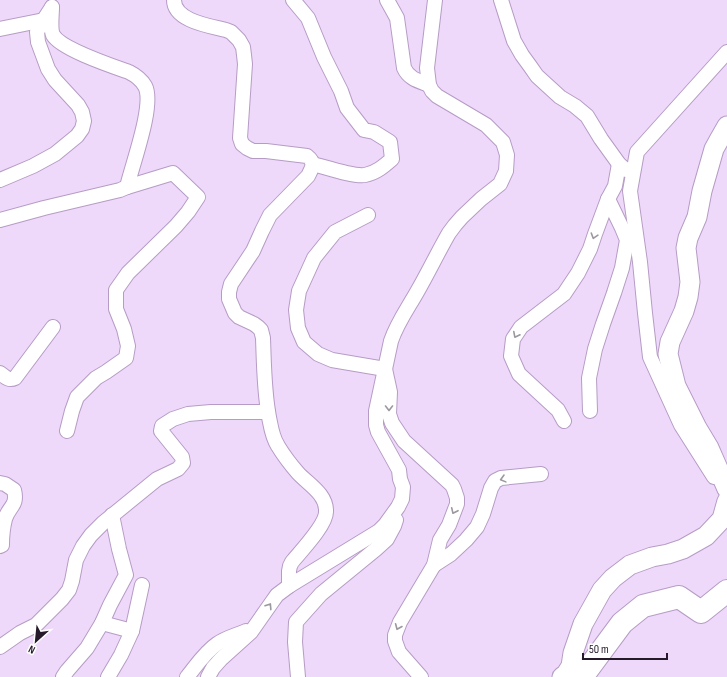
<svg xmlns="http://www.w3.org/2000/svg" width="727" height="677" viewBox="0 0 727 677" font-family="'Sofia Sans Condensed',sans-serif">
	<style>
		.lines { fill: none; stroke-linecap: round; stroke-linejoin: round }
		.street-casing { stroke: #b69cc5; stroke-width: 16 }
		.secondary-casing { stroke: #b69cc5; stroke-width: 21 }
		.primary-casing { stroke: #b69cc5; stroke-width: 24 }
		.street { stroke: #fff; stroke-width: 14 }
		.secondary { stroke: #fff; stroke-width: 19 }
		.primary { stroke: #fff; stroke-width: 22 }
		.oneway { stroke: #9c989f }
	</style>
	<rect width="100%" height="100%" fill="#efd9fb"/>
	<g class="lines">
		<g class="street-casing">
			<g id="street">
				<path d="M174,0C174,21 210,26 226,30L231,32L239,40L243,47L244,55L245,64L240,138L242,144L247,148L253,151H266L307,156C316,163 312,168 308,176L270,215L262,231L253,251L231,284L229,292V299L235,313L239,317L254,324L258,327L261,330L263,338C264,364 264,391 269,417C271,427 272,437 278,446C284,456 291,465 298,473C308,484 327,494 326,512C326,525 301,551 292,562L290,566L289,571V586"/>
				<path d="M293,0L308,18L324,57L341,91L347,108L364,130L374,132L390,142L392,159C384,166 376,173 365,175C354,177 325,167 313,164"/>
				<path d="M387,0L397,18L404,68C409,79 419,81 429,85"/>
				<path d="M501,0L514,41L522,55L530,66L537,76L560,97L575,106L587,116L601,139L619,164L626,170"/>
				<path d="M0,29L44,20"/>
				<path d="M0,180L33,166L55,154L77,136L82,129L84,121L82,112L78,105L55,80L48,69L38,42L37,32L41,24L52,7"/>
				<path d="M368,215L335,232L314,258L299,291L296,310L298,328L304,342L318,354L332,360L385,369L390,392L389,414L392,423L404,441L452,485L454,489L457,498V504L449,525L440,540L434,565L400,622L395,635V641L399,652L421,677"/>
				<path d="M0,220L44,208L120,190L127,187C132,165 155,104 145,86C141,79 135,75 129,72C112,66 61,49 53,35C50,29 52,15 52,7"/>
				<path d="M0,373C5,377 9,381 15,378L53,327"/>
				<path d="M590,411L589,378L595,349L603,324L614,293L622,268L627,240L622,228L608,199L615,186L619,164"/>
				<path d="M564,421L558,410L519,374L511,356L513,339L521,327L564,294L578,273L590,249L595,234L608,199"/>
				<path d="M67,431L72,411L77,397L96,378L106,372L126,358L128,346L124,329L116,309V290L128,273L176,226L188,212L198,197L173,173L127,187"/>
				<path d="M714,477L681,425L650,357L645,313L640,262L630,191L637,152L727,52"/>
				<path d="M0,483L5,484L14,490C18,506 9,506 5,519C3,527 2,536 2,545L0,546"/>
				<path d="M434,565L451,554L466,540L477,527L483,514L491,488L495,481L501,478L541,474"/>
				<path d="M102,623L132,631"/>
				<path d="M0,647L20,633L36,625L62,599L69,590L72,581L76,560L83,546L91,535L103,523L157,479L178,469L183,463L182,457L161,431L162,426L173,419L188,414L211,412H268"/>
				<path d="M63,677L67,671L87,648L102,623L110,605L126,575L119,549L112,515"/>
				<path d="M108,677L121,655L132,631L142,585"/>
				<path d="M187,677C196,666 205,652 217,644C225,638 237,635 246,631"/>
				<path d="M208,677L213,668L221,659L251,632L272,602L277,595L289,586L379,531L385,525L398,507L402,499L403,487L400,479L399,470L378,432L376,425V411L391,341C397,323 408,308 417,292C428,273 438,252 449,233L455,225L462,217L481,199L500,184L506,171L507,155L503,142L486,125L437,96L432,91L429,85L427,68L435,0"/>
				<path d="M298,677L295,642L296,622L321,594L376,549L387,539L394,526L396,520"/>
			</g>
		</g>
		<g class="secondary-casing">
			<g id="secondary">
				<path d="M727,126L719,140L714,149L702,191L697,217L688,238L686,248L690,282L688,297L684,311L670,342L668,354L676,386L697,428L709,448L727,489"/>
				<path d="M562,677L566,674L571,666L573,653L583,624L602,590L613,578L630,565L652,557L668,554L683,549L706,536L722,519L727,501"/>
			</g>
		</g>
		<g class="primary-casing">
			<path id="primary" d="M580,677L585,673L622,623L643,606L679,597L701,612L727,591"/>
		</g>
		<use href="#street" class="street"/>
		<use href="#secondary" class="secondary"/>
		<use href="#primary" class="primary"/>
	</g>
	<defs><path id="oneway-chevron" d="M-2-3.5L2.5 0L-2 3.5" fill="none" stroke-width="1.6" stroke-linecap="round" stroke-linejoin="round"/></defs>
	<g class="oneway">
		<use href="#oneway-chevron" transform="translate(594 236) rotate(107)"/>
		<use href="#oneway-chevron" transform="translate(516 335) rotate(117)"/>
		<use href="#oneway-chevron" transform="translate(389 408) rotate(90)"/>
		<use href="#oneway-chevron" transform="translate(503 479) rotate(165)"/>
		<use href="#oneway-chevron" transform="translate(454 511) rotate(115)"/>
		<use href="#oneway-chevron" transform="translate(269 606) rotate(-57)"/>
		<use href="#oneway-chevron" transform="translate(398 627) rotate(113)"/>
	</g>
	<g transform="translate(36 641) rotate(207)" stroke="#ffffff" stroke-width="3" paint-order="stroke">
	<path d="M0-3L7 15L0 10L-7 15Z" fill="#241a29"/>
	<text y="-6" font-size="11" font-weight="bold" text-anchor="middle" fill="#241a29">N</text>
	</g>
	<path d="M583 653v6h84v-6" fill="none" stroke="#241a29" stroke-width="2"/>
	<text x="589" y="653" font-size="12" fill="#241a29" stroke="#ffffff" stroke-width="3" paint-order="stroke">50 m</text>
</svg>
